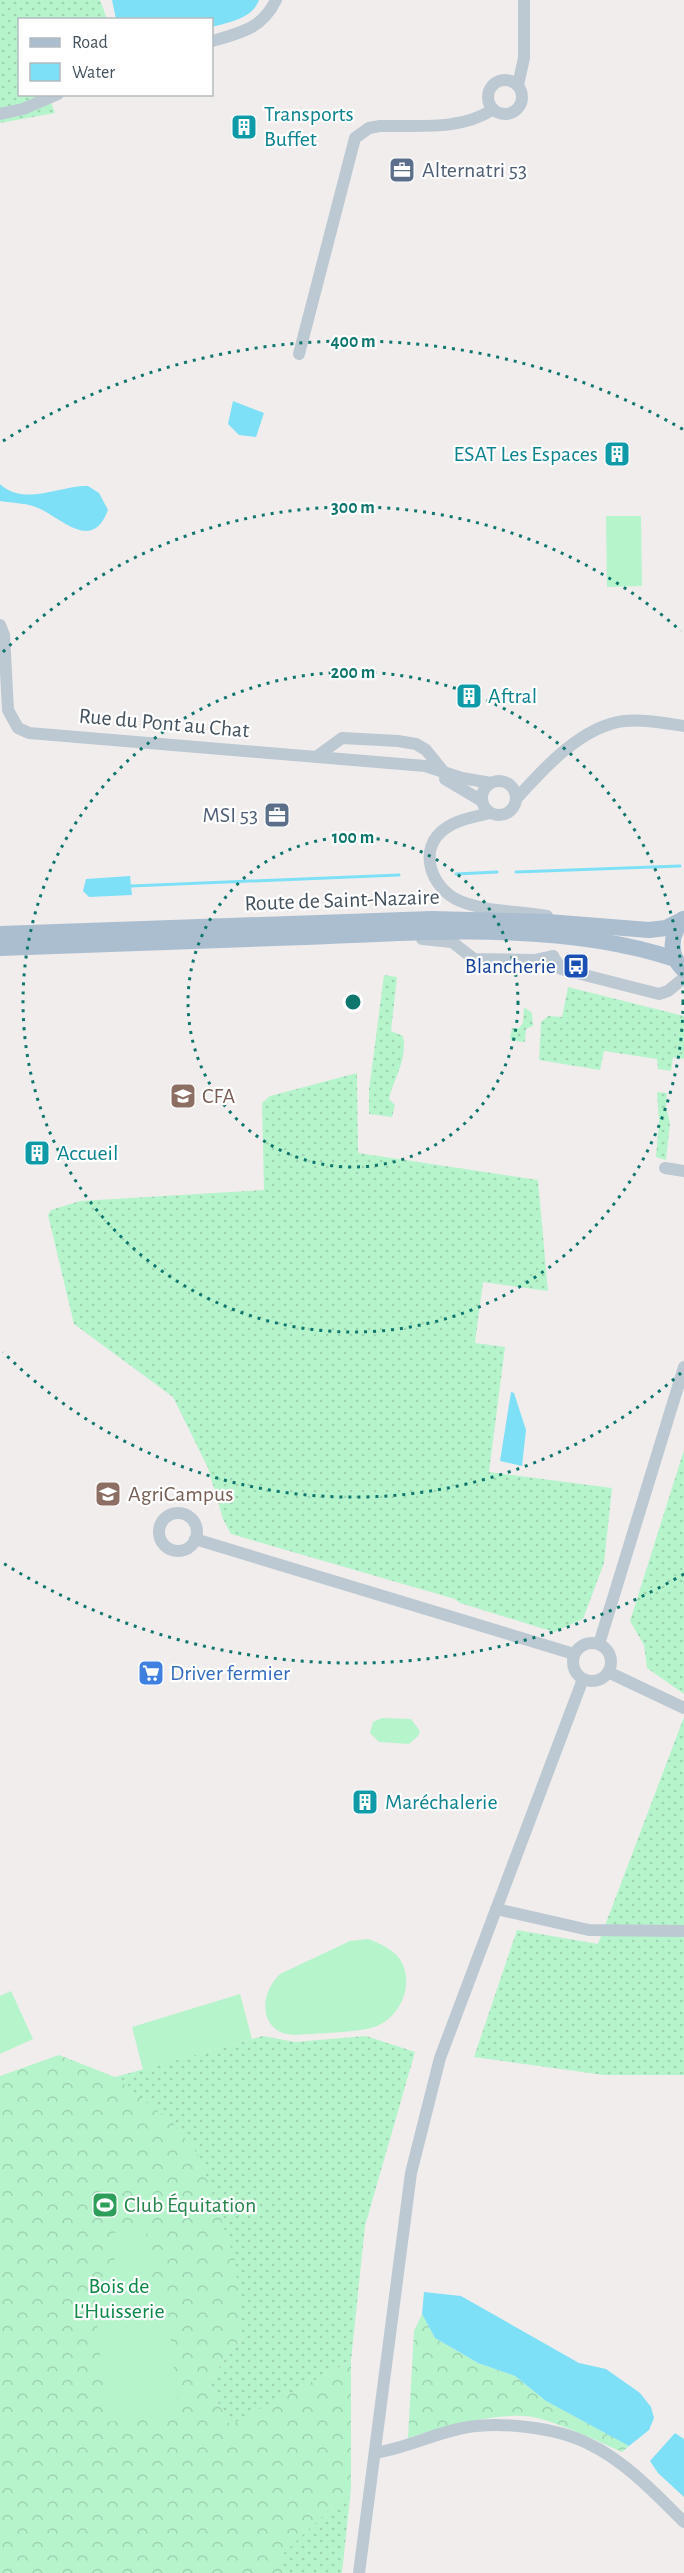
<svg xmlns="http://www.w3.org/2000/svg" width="684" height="2573" viewBox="0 0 684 2573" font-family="'Alegreya Sans',sans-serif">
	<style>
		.grass { fill: url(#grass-dots) }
		.forest { fill: url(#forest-crowns) }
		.pitch { fill: #b6f4cc }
		.water { fill: #7ee0f6 }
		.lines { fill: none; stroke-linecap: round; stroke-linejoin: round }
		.stream { stroke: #7ee0f6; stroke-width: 3 }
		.minor { stroke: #bcc9d2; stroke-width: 12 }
		.major { stroke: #aabed0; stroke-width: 16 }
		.ring { fill: none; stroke: #0f766e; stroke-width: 3; stroke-dasharray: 3 6 }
		.labels { text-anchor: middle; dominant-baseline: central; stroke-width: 4.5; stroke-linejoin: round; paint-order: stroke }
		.culture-label { font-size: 22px; fill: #0d838f; stroke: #fff; text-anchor: start }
		.service-label { font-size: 22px; fill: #4e5e75; stroke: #fff; text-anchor: start }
		.street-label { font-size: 22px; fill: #44525d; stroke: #fff }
		.transit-label { font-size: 22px; fill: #164399; stroke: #fff; text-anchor: end }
		.education-label { font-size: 22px; fill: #785e54; stroke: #fff; text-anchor: start }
		.shop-label { font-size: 22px; fill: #366cbe; stroke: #fff; text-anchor: start }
		.leisure-label { font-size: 22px; fill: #27864d; stroke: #fff; text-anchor: start }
		.park-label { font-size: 22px; fill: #0c8746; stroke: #fff }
		.centre { fill: #0f766e; stroke: #fff; stroke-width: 3 }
		.ring-label { font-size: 18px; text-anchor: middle; font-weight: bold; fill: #0f766e; stroke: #fff; stroke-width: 4.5; stroke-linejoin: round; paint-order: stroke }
	</style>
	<defs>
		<pattern id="grass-dots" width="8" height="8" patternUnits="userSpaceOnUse" patternTransform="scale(1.5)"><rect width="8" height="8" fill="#b6f4cc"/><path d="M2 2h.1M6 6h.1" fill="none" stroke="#9ed3b2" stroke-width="1.8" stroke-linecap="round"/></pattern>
		<pattern id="forest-crowns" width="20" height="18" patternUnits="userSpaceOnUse" patternTransform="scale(1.5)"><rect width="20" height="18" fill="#b6f4cc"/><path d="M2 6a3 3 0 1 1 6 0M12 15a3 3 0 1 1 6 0" fill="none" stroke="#9ed3b2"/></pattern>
	</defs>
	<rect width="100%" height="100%" fill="#f1eded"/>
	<g class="grass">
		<path d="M0,0H100L107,19L20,20V94L48,95L55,113L0,123Z"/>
		<path d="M384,975L397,977L391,1031L403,1036C408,1059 394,1077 389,1099L395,1105L392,1117L369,1114V1090Z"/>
		<path d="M568,987L684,1016V1059L673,1057L671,1071L658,1069L657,1059L604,1051L600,1070L539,1060L541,1022L548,1016L562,1017Z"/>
		<path d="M524,1007L532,1013L533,1026L526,1029L525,1042L512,1041L510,1038L512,1028H519L523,1023Z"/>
		<path d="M357,1073L358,1153L538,1180L548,1291L483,1282L475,1343L505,1347L489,1472L612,1488L604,1563L583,1619L554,1632L460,1603L455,1599L231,1534L223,1519L208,1468L173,1397L74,1324L48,1215L51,1210L80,1201L264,1190L262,1103L270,1096Z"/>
		<path d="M657,1092L667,1093L666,1107L670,1123L666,1160L656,1157L659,1122Z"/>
		<path d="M684,1450V1694L647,1668L644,1645L630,1621Z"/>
		<path d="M684,1717V2075H604L474,2057L517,1930L598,1944Z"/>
		<path d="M263,2036L295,2042L366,2036L415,2052L365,2226L351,2361L230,2426L207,2382L243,2337L115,2077Z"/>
		<path d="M351,2489L342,2573H282L283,2553Z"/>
	</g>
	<g class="forest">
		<path d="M59,2055L115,2077L172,2122L200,2157L235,2260L243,2337L207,2382L230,2425L351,2361V2489L284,2553L282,2573H0V2076Z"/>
		<path d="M422,2314L435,2338L478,2363L515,2376L546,2401L629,2446L622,2452C600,2442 550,2418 526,2416C488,2414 444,2427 408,2438L414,2331Z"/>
	</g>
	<g class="pitch">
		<path d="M641,516L642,586L607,587L606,516Z"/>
		<path d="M382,1718L411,1719L420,1731L418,1736L409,1744L379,1742L370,1733L373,1722Z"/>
		<path d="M368,1939C379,1943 391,1948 399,1958C416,1982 401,2018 374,2027C356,2033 317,2033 296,2035C260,2035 257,1996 280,1974L350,1941Z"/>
		<path d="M11,1991L33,2039L0,2054V1996Z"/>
		<path d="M240,1994L252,2039L143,2070L132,2027Z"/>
		<path d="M146,2230L151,2287L165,2286L179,2414L107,2422L94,2293L117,2290L112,2233Z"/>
	</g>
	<g class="water">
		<path d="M112,0H259C252,19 229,22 212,27V20L116,19Z"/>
		<path d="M233,401L264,413L256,437L239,435L228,424Z"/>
		<path d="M0,484C24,507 61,485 88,486L99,493L108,510C92,553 62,518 38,508C27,503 12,503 0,501Z"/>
		<path d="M130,876L132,895L89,897L83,891L86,879Z"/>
		<path d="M511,1392L514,1393L526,1430L522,1466L500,1461Z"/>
		<path d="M424,2292L461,2296L579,2363L606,2369L640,2393L651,2407L654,2418L649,2430L629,2446L546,2401L515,2376L478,2363L435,2338L422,2314Z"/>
		<path d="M675,2433L684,2439V2497L658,2473L650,2461Z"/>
	</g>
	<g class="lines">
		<g class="stream">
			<path d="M516,872L680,866"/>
			<path d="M456,874L497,872"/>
			<path d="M131,886L399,875"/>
		</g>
		<g class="minor">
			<path d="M212,41C240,33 262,29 276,0"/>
			<circle cx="505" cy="97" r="17"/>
			<path d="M518,85L524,58V0"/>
			<path d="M0,114L23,109L58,94"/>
			<path d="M299,354L355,138L369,128L380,126C418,125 459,131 492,110"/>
			<path d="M0,625L4,635L8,710L18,728L29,733L425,766L462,778L491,783"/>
			<path d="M316,757L342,738L398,741L416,744L426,750L443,771"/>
			<path d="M445,779L482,801"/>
			<circle cx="499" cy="798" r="17"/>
			<path d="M517,798C544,768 582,726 624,721C644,719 664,723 684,726"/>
			<path d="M490,813C475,817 459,819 446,828C416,848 431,889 460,901C486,912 520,911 547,916"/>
			<path d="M422,939L452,942L474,959L534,960L553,956"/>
			<path d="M553,956L561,969L659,994L668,991L684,978"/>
			<path d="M665,1168L684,1171"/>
			<circle cx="178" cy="1532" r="19"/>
			<path d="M195,1539L574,1654"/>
			<circle cx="592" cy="1662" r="19"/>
			<path d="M599,1644L684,1367"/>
			<path d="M608,1672L684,1708"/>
			<path d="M496,1909L589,1930L684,1931"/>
			<path d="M375,2453C406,2448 433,2434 463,2428C499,2421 556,2427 589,2444C625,2461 656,2494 684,2522"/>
			<path d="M359,2573L411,2173L440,2058L583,1679"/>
		</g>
		<g class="major">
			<path d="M683,919C670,935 668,955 684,970"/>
			<path d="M0,934L432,919L548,922L649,930L666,928L682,920"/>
			<path d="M0,948C102,944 203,941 305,937C423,932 562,921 675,959"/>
		</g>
	</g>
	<g class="ring">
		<circle cx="353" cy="1002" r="165"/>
		<circle cx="353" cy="1002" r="330"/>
		<path d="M681 1373A495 495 0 0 1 3 1352M3 652A495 495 0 0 1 681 631"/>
		<path d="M684 1574A661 661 0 0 1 3 1563M3 441A661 661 0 0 1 684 430"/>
	</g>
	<defs>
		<g id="building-square" transform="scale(1.35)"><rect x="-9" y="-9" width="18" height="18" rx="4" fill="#0f9aa8" stroke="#fff"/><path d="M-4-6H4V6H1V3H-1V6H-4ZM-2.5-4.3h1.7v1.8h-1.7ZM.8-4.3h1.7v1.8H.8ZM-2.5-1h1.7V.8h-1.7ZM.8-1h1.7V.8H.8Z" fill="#fff"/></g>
		<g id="office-square" transform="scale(1.35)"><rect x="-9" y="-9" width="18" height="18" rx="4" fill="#5c6f8a" stroke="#fff"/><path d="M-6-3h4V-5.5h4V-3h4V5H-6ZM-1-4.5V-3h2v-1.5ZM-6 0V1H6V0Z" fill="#fff"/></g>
		<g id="bus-square" transform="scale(1.35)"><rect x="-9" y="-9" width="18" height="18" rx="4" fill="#1a4fb4" stroke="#fff"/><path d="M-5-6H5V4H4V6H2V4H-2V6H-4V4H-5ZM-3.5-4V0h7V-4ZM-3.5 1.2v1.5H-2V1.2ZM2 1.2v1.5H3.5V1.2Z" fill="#fff"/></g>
		<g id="school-square" transform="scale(1.35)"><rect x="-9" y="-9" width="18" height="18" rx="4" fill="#8d6e63" stroke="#fff"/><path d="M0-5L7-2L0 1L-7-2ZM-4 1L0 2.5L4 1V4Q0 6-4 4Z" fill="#fff"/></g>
		<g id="supermarket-square" transform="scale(1.35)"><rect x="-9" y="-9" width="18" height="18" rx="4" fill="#3f7fe0" stroke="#fff"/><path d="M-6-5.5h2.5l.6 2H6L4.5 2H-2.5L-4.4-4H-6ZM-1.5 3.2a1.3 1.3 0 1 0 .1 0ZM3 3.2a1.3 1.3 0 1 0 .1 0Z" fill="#fff"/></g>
		<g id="stadium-square" transform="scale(1.35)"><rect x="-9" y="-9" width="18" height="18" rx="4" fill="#2e9e5b" stroke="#fff"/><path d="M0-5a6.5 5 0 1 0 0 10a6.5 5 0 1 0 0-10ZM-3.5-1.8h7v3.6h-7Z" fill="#fff"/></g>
	</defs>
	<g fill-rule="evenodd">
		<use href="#building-square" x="244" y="127"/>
		<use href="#office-square" x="402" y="170"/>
		<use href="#building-square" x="617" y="454"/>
		<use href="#building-square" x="469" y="696"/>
		<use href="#office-square" x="277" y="815"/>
		<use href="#bus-square" x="576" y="966"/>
		<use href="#school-square" x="183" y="1096"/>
		<use href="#building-square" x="37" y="1153"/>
		<use href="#school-square" x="108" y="1494"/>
		<use href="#supermarket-square" x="151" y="1673"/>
		<use href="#building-square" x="365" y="1802"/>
		<use href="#stadium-square" x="105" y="2205"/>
	</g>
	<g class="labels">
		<g class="culture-label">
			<text x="264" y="114">Transports<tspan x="264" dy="25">Buffet</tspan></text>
			<text x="598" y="454" text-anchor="end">ESAT Les Espaces</text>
			<text x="488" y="696">Aftral</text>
			<text x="57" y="1153">Accueil</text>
			<text x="385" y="1802">Maréchalerie</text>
		</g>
		<g class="service-label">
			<text x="422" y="170">Alternatri 53</text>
			<text x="258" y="815" text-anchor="end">MSI 53</text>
		</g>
		<g class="street-label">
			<text transform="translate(164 723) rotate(5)">Rue du Pont au Chat</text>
			<text transform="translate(342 900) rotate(-2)">Route de Saint-Nazaire</text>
		</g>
		<g class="transit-label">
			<text x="556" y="966">Blancherie</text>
		</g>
		<g class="education-label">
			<text x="202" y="1096">CFA</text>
			<text x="128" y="1494">AgriCampus</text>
		</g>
		<g class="shop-label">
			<text x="170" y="1673">Driver fermier</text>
		</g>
		<g class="leisure-label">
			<text x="124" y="2205">Club Équitation</text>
		</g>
		<g class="park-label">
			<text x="119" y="2286">Bois de<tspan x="119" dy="25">L'Huisserie</tspan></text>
		</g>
	</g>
	<circle cx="353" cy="1002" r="9" class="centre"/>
	<g class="ring-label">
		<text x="353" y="347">400 m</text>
		<text x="353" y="513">300 m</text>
		<text x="353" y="678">200 m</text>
		<text x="353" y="843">100 m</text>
	</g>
	<rect x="18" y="18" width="195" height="78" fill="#ffffff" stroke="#b4babe" stroke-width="1.5"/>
	<rect x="30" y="38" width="30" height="9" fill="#aabed0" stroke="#b4babe" stroke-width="1.5"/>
	<text x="72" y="48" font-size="18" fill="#44525d">Road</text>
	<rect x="30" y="63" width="30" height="18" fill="#7ee0f6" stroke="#b4babe" stroke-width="1.5"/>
	<text x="72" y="78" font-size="18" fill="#44525d">Water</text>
</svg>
